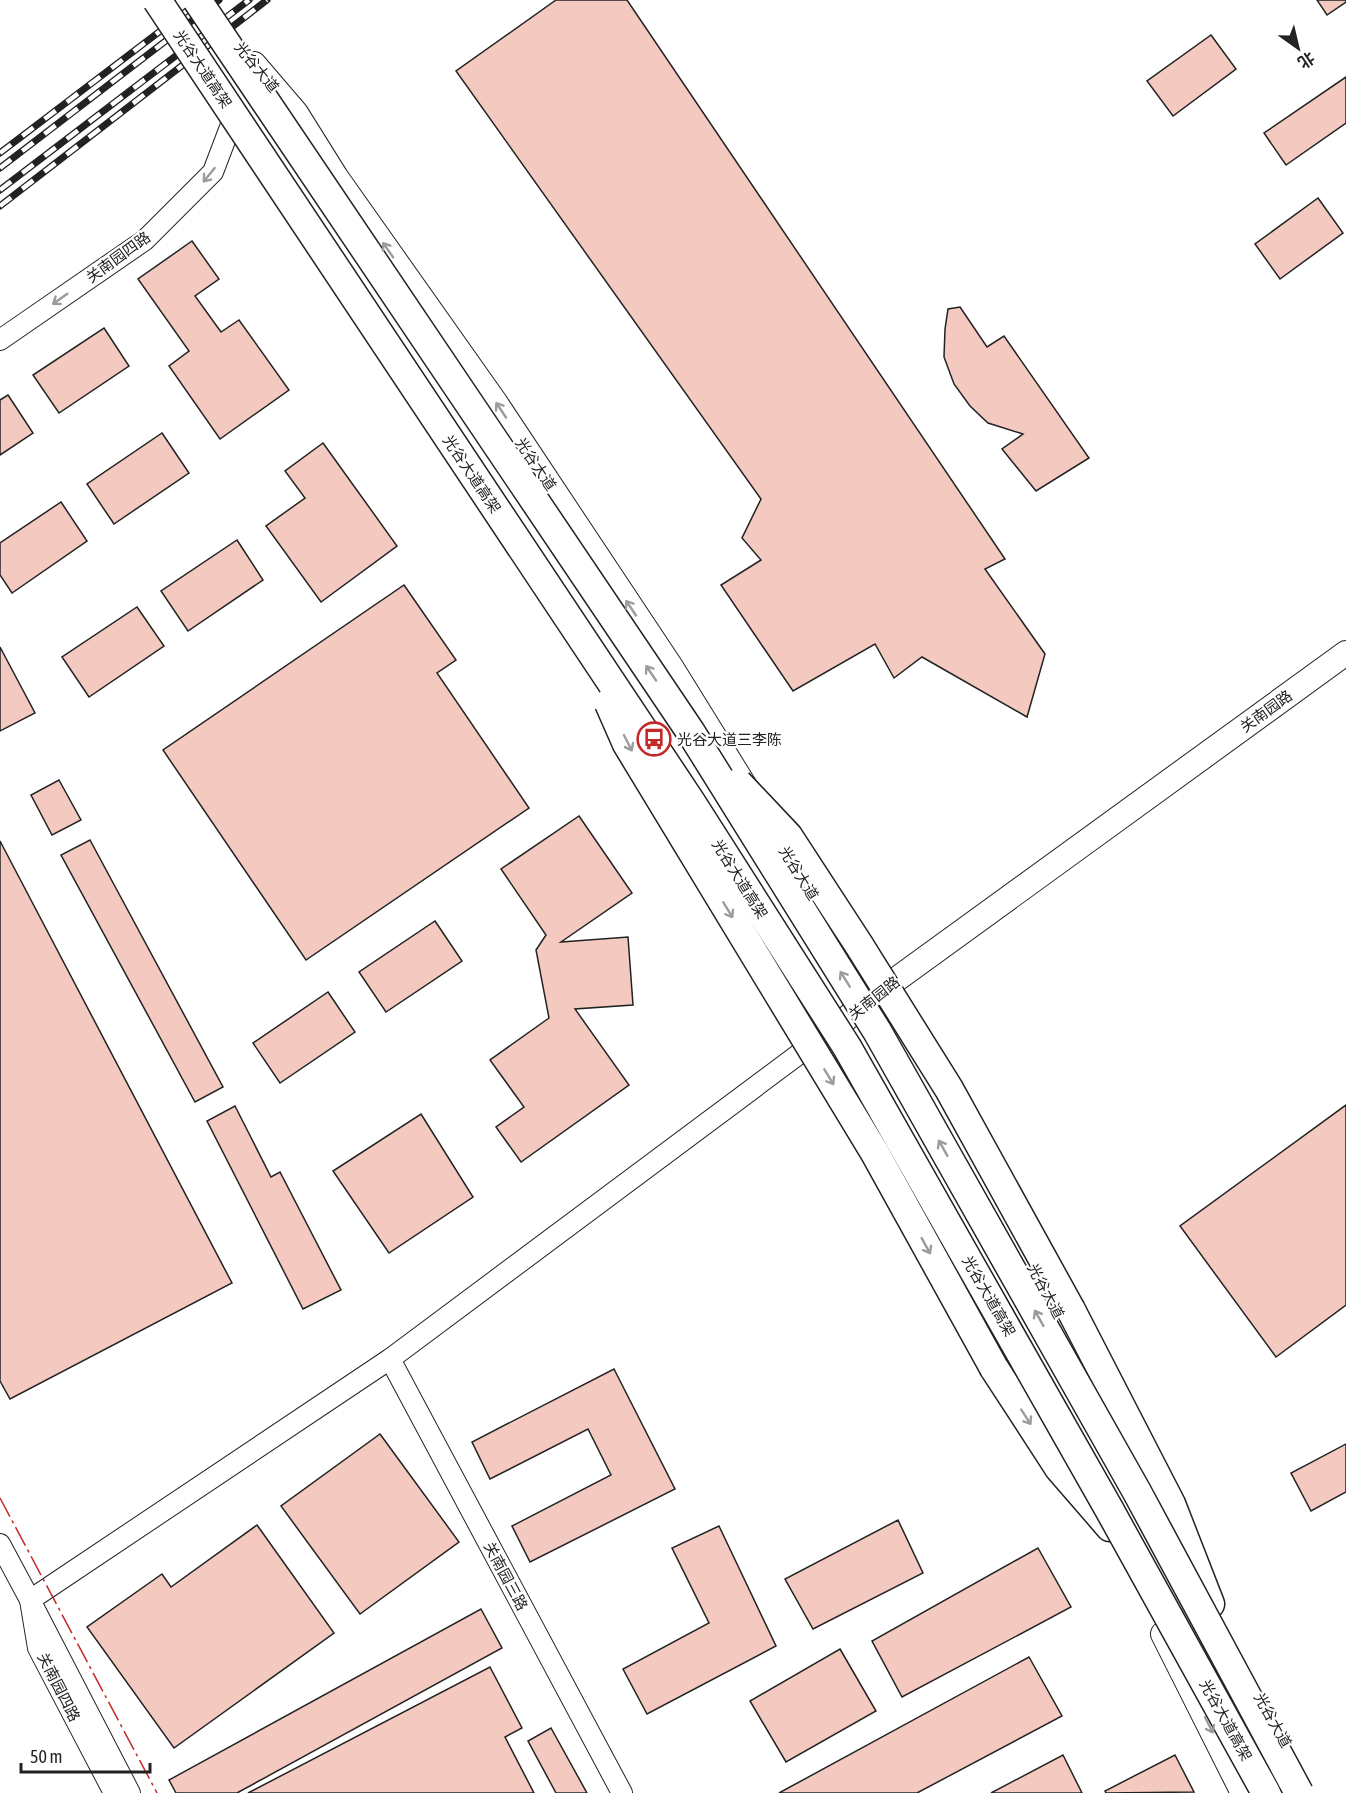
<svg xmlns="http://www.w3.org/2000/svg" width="1346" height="1793" viewBox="0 0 1346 1793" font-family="'Asap Condensed','Noto Sans SC',sans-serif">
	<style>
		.building { fill: #f3c9c0; stroke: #222; stroke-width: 1.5 }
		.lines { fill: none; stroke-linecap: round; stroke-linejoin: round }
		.minor-casing { stroke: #222; stroke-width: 22 }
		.major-casing { stroke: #222; stroke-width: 26 }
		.highway-casing { stroke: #222; stroke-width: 31 }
		.minor { stroke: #fff; stroke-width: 20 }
		.major { stroke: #fff; stroke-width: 24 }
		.highway { stroke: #fff; stroke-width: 28 }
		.rail-casing { stroke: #222; stroke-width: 7 }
		.rail { stroke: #fff; stroke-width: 4.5; stroke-dasharray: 14; stroke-linecap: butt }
		.highway-bridge-casing { stroke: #222; stroke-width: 31; stroke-linecap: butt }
		.highway-bridge { stroke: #fff; stroke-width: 28 }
		.power { stroke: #c62828; stroke-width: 1.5; stroke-dasharray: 21 4.5 3 4.5; stroke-linecap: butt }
		.oneway { stroke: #9c9c9c }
		.labels { text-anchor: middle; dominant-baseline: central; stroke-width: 4.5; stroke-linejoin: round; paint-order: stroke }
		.street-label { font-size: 15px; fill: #222; stroke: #fff }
		.poi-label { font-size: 15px; fill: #222; stroke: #fff; text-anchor: start }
	</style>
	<rect width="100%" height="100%" fill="#fff"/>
	<g class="building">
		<path d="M556,0H627L1005,559L985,569L1045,654L1027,717L922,657L894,678L875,644L793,691L721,585L761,560L742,538L761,499L456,71Z"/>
		<path d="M1317,0H1346V2L1327,15Z"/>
		<path d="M1211,35L1236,69L1173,116L1147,81Z"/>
		<path d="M1346,77V123L1286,165L1264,133Z"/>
		<path d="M1318,198L1343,233L1280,279L1255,244Z"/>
		<path d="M192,241L219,279L195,296L221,332L239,320L289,390L220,439L169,366L189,351L138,279Z"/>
		<path d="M960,307L987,347L1004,336L1089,458L1036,491L1002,449L1023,434L988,423L970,406L954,384L944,357L945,329L948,309Z"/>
		<path d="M104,328L129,366L59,413L33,375Z"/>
		<path d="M8,395L33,433L0,455V400Z"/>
		<path d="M162,433L189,473L114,524L87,484Z"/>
		<path d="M323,443L397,546L321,602L266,526L305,498L285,471Z"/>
		<path d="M61,502L87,541L12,593L0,575V543Z"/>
		<path d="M237,540L263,580L188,631L161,591Z"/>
		<path d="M404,585L456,660L437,673L529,808L306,960L163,750Z"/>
		<path d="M137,607L164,646L89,697L62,657Z"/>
		<path d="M0,647L35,713L0,731Z"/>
		<path d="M59,780L81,820L52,835L31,795Z"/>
		<path d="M579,816L632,893L561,942L628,937L633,1005L575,1009L629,1085L521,1162L496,1127L524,1107L490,1060L549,1018L536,950L546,935L501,869Z"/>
		<path d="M90,840L223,1087L195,1102L61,855Z"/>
		<path d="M0,841L232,1283L10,1399L0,1381Z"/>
		<path d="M435,921L462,961L386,1012L359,972Z"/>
		<path d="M328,992L355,1032L280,1083L253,1043Z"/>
		<path d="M1346,1105V1305L1276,1357L1180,1226Z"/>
		<path d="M235,1106L271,1177L280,1172L341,1290L303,1309L207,1121Z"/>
		<path d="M421,1114L473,1197L389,1253L333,1171Z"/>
		<path d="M614,1369L675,1489L530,1562L512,1526L611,1475L588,1429L490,1479L472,1442Z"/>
		<path d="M380,1434L459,1542L360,1614L281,1506Z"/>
		<path d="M1346,1444V1492L1311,1511L1291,1473Z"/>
		<path d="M898,1520L923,1573L813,1629L785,1579Z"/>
		<path d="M257,1525L334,1633L174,1748L87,1627L162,1574L171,1587Z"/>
		<path d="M719,1526L776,1646L647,1714L623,1669L709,1623L672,1548Z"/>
		<path d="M1038,1548L1071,1607L902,1697L872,1641Z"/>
		<path d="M481,1609L502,1648L237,1793H176L169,1780Z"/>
		<path d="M840,1649L876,1711L786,1762L750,1701Z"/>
		<path d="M1029,1657L1062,1716L917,1793H779Z"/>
		<path d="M490,1667L522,1728L505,1737L534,1793H248Z"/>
		<path d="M551,1728L587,1793H556L528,1741Z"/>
		<path d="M1063,1755L1082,1793H991Z"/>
		<path d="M1175,1755L1194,1792L1106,1793L1105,1791Z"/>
	</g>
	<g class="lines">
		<g class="minor-casing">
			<g id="minor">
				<path d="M0,340L145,240L213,172L232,122"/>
				<path d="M390,1359L622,1793"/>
				<path d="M0,1544L30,1600L38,1648L114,1793"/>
				<path d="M130,1793L30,1600L390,1359L842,1022"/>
			</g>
		</g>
		<g class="major-casing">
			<g id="major">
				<path d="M254,64L296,113L336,177L495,402L673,670L751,796"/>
				<path d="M842,1022L879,992L1346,653"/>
				<path d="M1163,1634L1243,1793"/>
			</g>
		</g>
		<g class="highway-casing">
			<g id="highway">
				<path d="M1071,1310L1171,1504L1210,1604"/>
				<path d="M994,1368L1059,1468L1110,1527"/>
			</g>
		</g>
		<use href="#minor" class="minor"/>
		<use href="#major" class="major"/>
		<use href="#highway" class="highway"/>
		<g class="rail-casing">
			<g id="rail">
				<path d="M0,153L201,0"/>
				<path d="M0,168L219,0"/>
				<path d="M0,190L249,0"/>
				<path d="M0,206L267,0"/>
			</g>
		</g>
		<use href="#rail" class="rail"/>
		<g class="highway-bridge-casing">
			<g id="highway-bridge">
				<path d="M157,0L691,802L847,1047L1109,1509L1266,1793"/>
				<path d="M197,0L690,731L877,1031L1137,1492L1299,1793"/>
				<path d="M609,703L627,744L875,1153L994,1368"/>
				<path d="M738,783L788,836L859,945L949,1089L1071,1310"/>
			</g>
		</g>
		<use href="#highway-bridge" class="highway-bridge"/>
		<path class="power" d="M0,1498L157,1793"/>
	</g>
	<defs><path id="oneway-shaft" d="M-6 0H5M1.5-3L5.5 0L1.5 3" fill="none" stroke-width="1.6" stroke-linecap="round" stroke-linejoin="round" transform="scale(1.5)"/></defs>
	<g class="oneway">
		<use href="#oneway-shaft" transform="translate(209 175) rotate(129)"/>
		<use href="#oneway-shaft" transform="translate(388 250) rotate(-125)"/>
		<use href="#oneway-shaft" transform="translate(60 299) rotate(145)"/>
		<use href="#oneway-shaft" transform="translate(501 410) rotate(-124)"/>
		<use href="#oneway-shaft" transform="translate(631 608) rotate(-124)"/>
		<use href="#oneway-shaft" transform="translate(651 673) rotate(-124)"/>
		<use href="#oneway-shaft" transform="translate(628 743) rotate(63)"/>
		<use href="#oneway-shaft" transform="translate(728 910) rotate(59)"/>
		<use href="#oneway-shaft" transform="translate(845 979) rotate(-122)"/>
		<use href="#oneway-shaft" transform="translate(829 1077) rotate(59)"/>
		<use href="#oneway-shaft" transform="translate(943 1148) rotate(-119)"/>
		<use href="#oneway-shaft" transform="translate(926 1246) rotate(61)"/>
		<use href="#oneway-shaft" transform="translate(1039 1318) rotate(-119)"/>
		<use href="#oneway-shaft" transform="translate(1026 1417) rotate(57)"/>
		<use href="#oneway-shaft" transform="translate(1209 1725) rotate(63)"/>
	</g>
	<defs>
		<g id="bus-ring" transform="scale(1.725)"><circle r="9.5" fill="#fff" stroke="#c62828" stroke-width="1.5"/><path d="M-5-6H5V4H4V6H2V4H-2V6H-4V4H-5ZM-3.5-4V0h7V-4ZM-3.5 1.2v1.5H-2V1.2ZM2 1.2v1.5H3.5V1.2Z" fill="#c62828"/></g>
	</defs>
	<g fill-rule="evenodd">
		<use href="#bus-ring" x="654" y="739"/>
	</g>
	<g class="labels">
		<g class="street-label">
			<text transform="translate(257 67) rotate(51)">光谷大道</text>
			<text transform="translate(203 69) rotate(56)">光谷大道高架</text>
			<text transform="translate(118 257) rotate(-36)">关南园四路</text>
			<text transform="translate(536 464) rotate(56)">光谷大道</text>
			<text transform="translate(472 474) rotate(56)">光谷大道高架</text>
			<text transform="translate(1266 711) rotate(-36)">关南园路</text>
			<text transform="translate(799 873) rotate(58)">光谷大道</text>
			<text transform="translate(740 879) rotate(58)">光谷大道高架</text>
			<text transform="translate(874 998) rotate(-38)">关南园路</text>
			<text transform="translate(1046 1291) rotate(62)">光谷大道</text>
			<text transform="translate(989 1296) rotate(60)">光谷大道高架</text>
			<text transform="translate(506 1576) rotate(62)">关南园三路</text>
			<text transform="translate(59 1687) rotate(63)">关南园四路</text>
			<text transform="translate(1226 1720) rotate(61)">光谷大道高架</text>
			<text transform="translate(1273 1720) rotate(61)">光谷大道</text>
		</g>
		<g class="poi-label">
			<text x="677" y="739">光谷大道三李陈</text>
		</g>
	</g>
	<g transform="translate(1298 48) rotate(146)" stroke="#ffffff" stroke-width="4.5" paint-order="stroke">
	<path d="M0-4.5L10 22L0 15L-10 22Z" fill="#222222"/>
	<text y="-9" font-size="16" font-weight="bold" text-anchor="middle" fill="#222222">北</text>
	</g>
	<path d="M21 1763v9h129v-9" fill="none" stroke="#222222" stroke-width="3"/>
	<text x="30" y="1763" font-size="18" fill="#222222" stroke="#ffffff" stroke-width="4.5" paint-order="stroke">50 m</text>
</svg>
